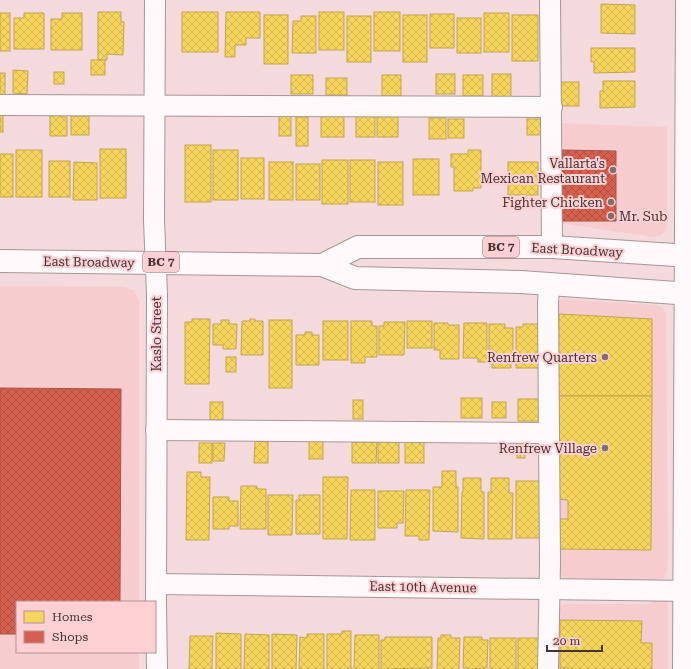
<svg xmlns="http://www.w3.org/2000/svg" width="691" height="669" viewBox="0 0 691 669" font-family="'Roboto Serif',serif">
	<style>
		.built { fill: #f6cccf }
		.homes { fill: url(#homes-cross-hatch); stroke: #c1a550 }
		.shops { fill: url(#shops-cross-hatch); stroke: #ab5346 }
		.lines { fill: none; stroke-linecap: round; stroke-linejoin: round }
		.minor-casing { stroke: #a89596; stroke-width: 22 }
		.major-casing { stroke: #a89596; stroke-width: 24 }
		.minor { stroke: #fdf9fa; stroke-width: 20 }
		.major { stroke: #fdf9fa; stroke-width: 22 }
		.poi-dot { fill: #836e6f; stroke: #ffd0d3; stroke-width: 1.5 }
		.labels { text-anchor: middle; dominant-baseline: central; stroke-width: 4; stroke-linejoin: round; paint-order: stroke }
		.shield { fill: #ffd0d3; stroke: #7e6364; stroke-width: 1 }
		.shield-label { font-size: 12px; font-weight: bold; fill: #463435 }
		.poi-label { font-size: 13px; fill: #463435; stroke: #ffd0d3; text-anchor: end }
		.street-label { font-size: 13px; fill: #463435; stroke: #ffd0d3 }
	</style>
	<defs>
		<pattern id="homes-cross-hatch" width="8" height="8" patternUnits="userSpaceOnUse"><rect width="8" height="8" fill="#f6d55c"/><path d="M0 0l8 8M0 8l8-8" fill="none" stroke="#d4b751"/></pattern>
		<pattern id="shops-cross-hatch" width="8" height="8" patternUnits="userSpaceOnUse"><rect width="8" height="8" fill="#d6604d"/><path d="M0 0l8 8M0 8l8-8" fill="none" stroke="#af5041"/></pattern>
	</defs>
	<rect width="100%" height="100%" fill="#f4dadc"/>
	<g class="built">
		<path d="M557,123L667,127V225L665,230L661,235L654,237L558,223Z"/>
		<path d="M0,286L125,287L134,291L139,301V602H17V652H139V669H0Z"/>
		<path d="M561,299L655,305L661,307L664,310L666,315L668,561L666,574L664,578L660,580H568L564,579L561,576L559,563L556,302Z"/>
		<path d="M656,599L665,600L667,602L668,606V669H554L555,616L562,604H649Z"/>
	</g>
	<g class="homes">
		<path d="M601,4L635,5V34L601,33Z"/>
		<path d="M98,12H121V22H124L123,55L107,54V60H98Z"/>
		<rect x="182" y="12" width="36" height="40"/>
		<path d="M226,12H260V38H246V45H235V57H225Z"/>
		<rect x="319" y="12" width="25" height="38"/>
		<rect x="374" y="12" width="26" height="39"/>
		<rect x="0" y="13" width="10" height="38"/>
		<path d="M24,13H44V49H14V18H24Z"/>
		<path d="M62,13H82V50H51V19H62Z"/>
		<rect x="484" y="13" width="25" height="39"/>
		<rect x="430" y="14" width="24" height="34"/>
		<rect x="264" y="15" width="24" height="49"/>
		<rect x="403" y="15" width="24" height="47"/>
		<rect x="512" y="15" width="26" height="46"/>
		<path d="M301,16H316V53H292L293,21H301Z"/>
		<rect x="347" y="16" width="24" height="46"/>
		<rect x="457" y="18" width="24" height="35"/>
		<path d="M591,48H635V72L594,73V62H591Z"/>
		<rect x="91" y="60" width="14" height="15"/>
		<path d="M13,70L28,71L27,94L13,93Z"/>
		<rect x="54" y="72" width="10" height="12"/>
		<rect x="0" y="73" width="5" height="22"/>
		<rect x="436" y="74" width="19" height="20"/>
		<rect x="492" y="74" width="19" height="23"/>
		<rect x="291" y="75" width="22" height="19"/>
		<rect x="382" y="75" width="19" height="21"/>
		<rect x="463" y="75" width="20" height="21"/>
		<rect x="326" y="78" width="21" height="17"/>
		<path d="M603,81H635V107L600,108V91H603Z"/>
		<rect x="557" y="82" width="22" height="24"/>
		<rect x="0" y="113" width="3" height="19"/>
		<path d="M50,113H61V117H67V136H50Z"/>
		<rect x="321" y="114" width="23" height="23"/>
		<rect x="356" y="115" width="19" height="22"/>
		<rect x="377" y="115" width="21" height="22"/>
		<rect x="71" y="116" width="18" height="19"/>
		<rect x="279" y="116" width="12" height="20"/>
		<rect x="296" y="117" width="12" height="29"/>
		<rect x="429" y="118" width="17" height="21"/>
		<rect x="448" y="119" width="16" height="19"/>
		<rect x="527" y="119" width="16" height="16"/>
		<rect x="185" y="145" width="26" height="57"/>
		<rect x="100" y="149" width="26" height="49"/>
		<rect x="16" y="150" width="26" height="47"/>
		<rect x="213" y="150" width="25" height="50"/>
		<path d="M468,150H481V188H473V191H454V167H451V154H468Z"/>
		<rect x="0" y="154" width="13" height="43"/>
		<rect x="241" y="158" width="23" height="41"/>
		<rect x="413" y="159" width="26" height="36"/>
		<rect x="322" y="160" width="26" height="44"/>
		<rect x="350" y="160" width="25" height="42"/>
		<rect x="49" y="161" width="21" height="36"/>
		<path d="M74,162L97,163V200H73Z"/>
		<rect x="269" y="162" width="24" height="38"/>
		<rect x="378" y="162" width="25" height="43"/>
		<rect x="508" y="162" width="30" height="33"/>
		<rect x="296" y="164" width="24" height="36"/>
		<path d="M559,314L652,319V396H558Z"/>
		<path d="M192,319H210L209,384H185V322H192Z"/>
		<path d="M250,319H255V321H263V355H241L242,321H250Z"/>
		<path d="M221,320H229V324H237L236,349H223V345H213V324H221Z"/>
		<rect x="269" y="320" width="23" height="68"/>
		<rect x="323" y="321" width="25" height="39"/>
		<path d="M351,321H372V326H377V357H365V363H351Z"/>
		<rect x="407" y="321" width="25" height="27"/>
		<path d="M384,322H405L404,355H379V326H384Z"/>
		<path d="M434,323H448V325H459V359H440V350H434Z"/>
		<path d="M464,323H487V362H478V358H463Z"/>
		<path d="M489,324H505V328H513V354H511V368H492V354H489Z"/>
		<path d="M523,324H541V368H516V327H523Z"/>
		<path d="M305,332H312V335H319V365H296V335H305Z"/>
		<rect x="226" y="357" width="10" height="15"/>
		<path d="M558,396H652L651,550L559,549V519H568V500L558,499Z"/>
		<rect x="461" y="398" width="21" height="20"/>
		<rect x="518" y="399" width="21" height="22"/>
		<rect x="353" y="400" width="10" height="19"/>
		<rect x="210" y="402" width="13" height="18"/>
		<rect x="492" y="402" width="14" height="16"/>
		<rect x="378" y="440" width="21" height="23"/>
		<path d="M255,441L268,442V463H254Z"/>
		<rect x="309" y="441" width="14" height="18"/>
		<rect x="405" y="441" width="19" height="22"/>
		<path d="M352,442H377L376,463H352Z"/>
		<rect x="517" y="442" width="8" height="16"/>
		<rect x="199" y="443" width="13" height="20"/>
		<path d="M213,443H225L224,461H213Z"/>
		<path d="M442,471H456V487H458V532L433,531V487H442Z"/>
		<path d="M187,472H201V477H210L209,540H186Z"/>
		<path d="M323,477H348L347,539H323Z"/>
		<path d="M463,478H481V492H484V539L461,538L462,492H463Z"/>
		<path d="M491,478H509V493H513L512,539H488V492H491Z"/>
		<rect x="516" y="481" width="25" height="57"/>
		<path d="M241,486H257V489H266V529H240Z"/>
		<path d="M351,490H375V540H350Z"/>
		<path d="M406,490H430L429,540H419V536H405Z"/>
		<path d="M378,491H404L403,523H397V528H378Z"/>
		<path d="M268,495H293L292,535H268Z"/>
		<path d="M299,495H320V534H296V500H299Z"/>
		<path d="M213,497H229V501H238V526H229V529H213Z"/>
		<path d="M560,620L642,621L641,643H652V669H569V668H560Z"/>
		<path d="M342,631H351V669H327V634H342Z"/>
		<path d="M216,633L241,634V669H216Z"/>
		<path d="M245,634L269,635V669H244Z"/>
		<path d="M272,634L297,635L296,669H272Z"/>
		<path d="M307,634H324V669H299L300,637L307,638Z"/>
		<path d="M355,635H379V669H354Z"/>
		<path d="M441,635H451V638H460L459,669H437L438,638H441Z"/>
		<path d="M190,636H213L212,669H189Z"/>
		<path d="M385,637H432V668L381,669V640H385Z"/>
		<path d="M464,637H482V640H488L487,668L469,669V668H463Z"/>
		<rect x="490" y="638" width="26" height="31"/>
		<rect x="518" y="638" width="26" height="31"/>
	</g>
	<g class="shops">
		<path d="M562,150L616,151V221H562Z"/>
		<path d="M0,388L121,389L120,602H17V634H0Z"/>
	</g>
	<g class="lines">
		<g class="minor-casing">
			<g id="minor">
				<path d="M155,0L154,220L157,295L156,608L157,669"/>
				<path d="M550,0L552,247"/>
				<path d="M0,105L552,107"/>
				<path d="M156,430L549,433"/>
				<path d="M156,584L691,591"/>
				<path d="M548,669L550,563L548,303L549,284"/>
				<path d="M683,669L686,0"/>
			</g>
		</g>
		<g class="major-casing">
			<g id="major">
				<path d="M0,261L322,265L355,278L521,282L691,294"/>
				<path d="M322,265L358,247H552L691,256"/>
			</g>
		</g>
		<use href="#minor" class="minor"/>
		<use href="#major" class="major"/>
	</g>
	<g class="poi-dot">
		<circle cx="613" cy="170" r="4"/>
		<circle cx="611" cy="202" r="4"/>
		<circle cx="611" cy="216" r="4"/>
		<circle cx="605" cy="357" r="4"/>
		<circle cx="605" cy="448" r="4"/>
	</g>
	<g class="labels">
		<g class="shield">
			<rect x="483" y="237" width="36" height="20" rx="3"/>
			<rect x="143" y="252" width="36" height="20" rx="3"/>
		</g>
		<g class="shield-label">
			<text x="501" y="247">BC 7</text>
			<text x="161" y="262">BC 7</text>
		</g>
		<g class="poi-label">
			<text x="605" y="163">Vallarta's<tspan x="605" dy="15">Mexican Restaurant</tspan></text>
			<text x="603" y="202">Fighter Chicken</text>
			<text x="619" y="216" text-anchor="start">Mr. Sub</text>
			<text x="597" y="357">Renfrew Quarters</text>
			<text x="597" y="448">Renfrew Village</text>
		</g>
		<g class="street-label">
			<text transform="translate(577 250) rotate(3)">East Broadway</text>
			<text transform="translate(89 262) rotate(1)">East Broadway</text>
			<text transform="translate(156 334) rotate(-90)">Kaslo Street</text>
			<text transform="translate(423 587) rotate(1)">East 10th Avenue</text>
		</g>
	</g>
	<rect x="16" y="601" width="140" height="52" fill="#ffd0d3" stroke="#b59294"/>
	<rect x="24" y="611" width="20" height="12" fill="#f6d55c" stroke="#b59294"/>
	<text x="52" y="621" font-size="12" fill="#463435">Homes</text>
	<rect x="24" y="631" width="20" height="12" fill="#d6604d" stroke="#b59294"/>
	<text x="52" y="641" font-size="12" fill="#463435">Shops</text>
	<path d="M547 645v6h55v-6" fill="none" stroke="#463435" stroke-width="2"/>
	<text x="553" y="645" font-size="12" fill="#463435" stroke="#ffd0d3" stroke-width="3" paint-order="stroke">20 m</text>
</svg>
